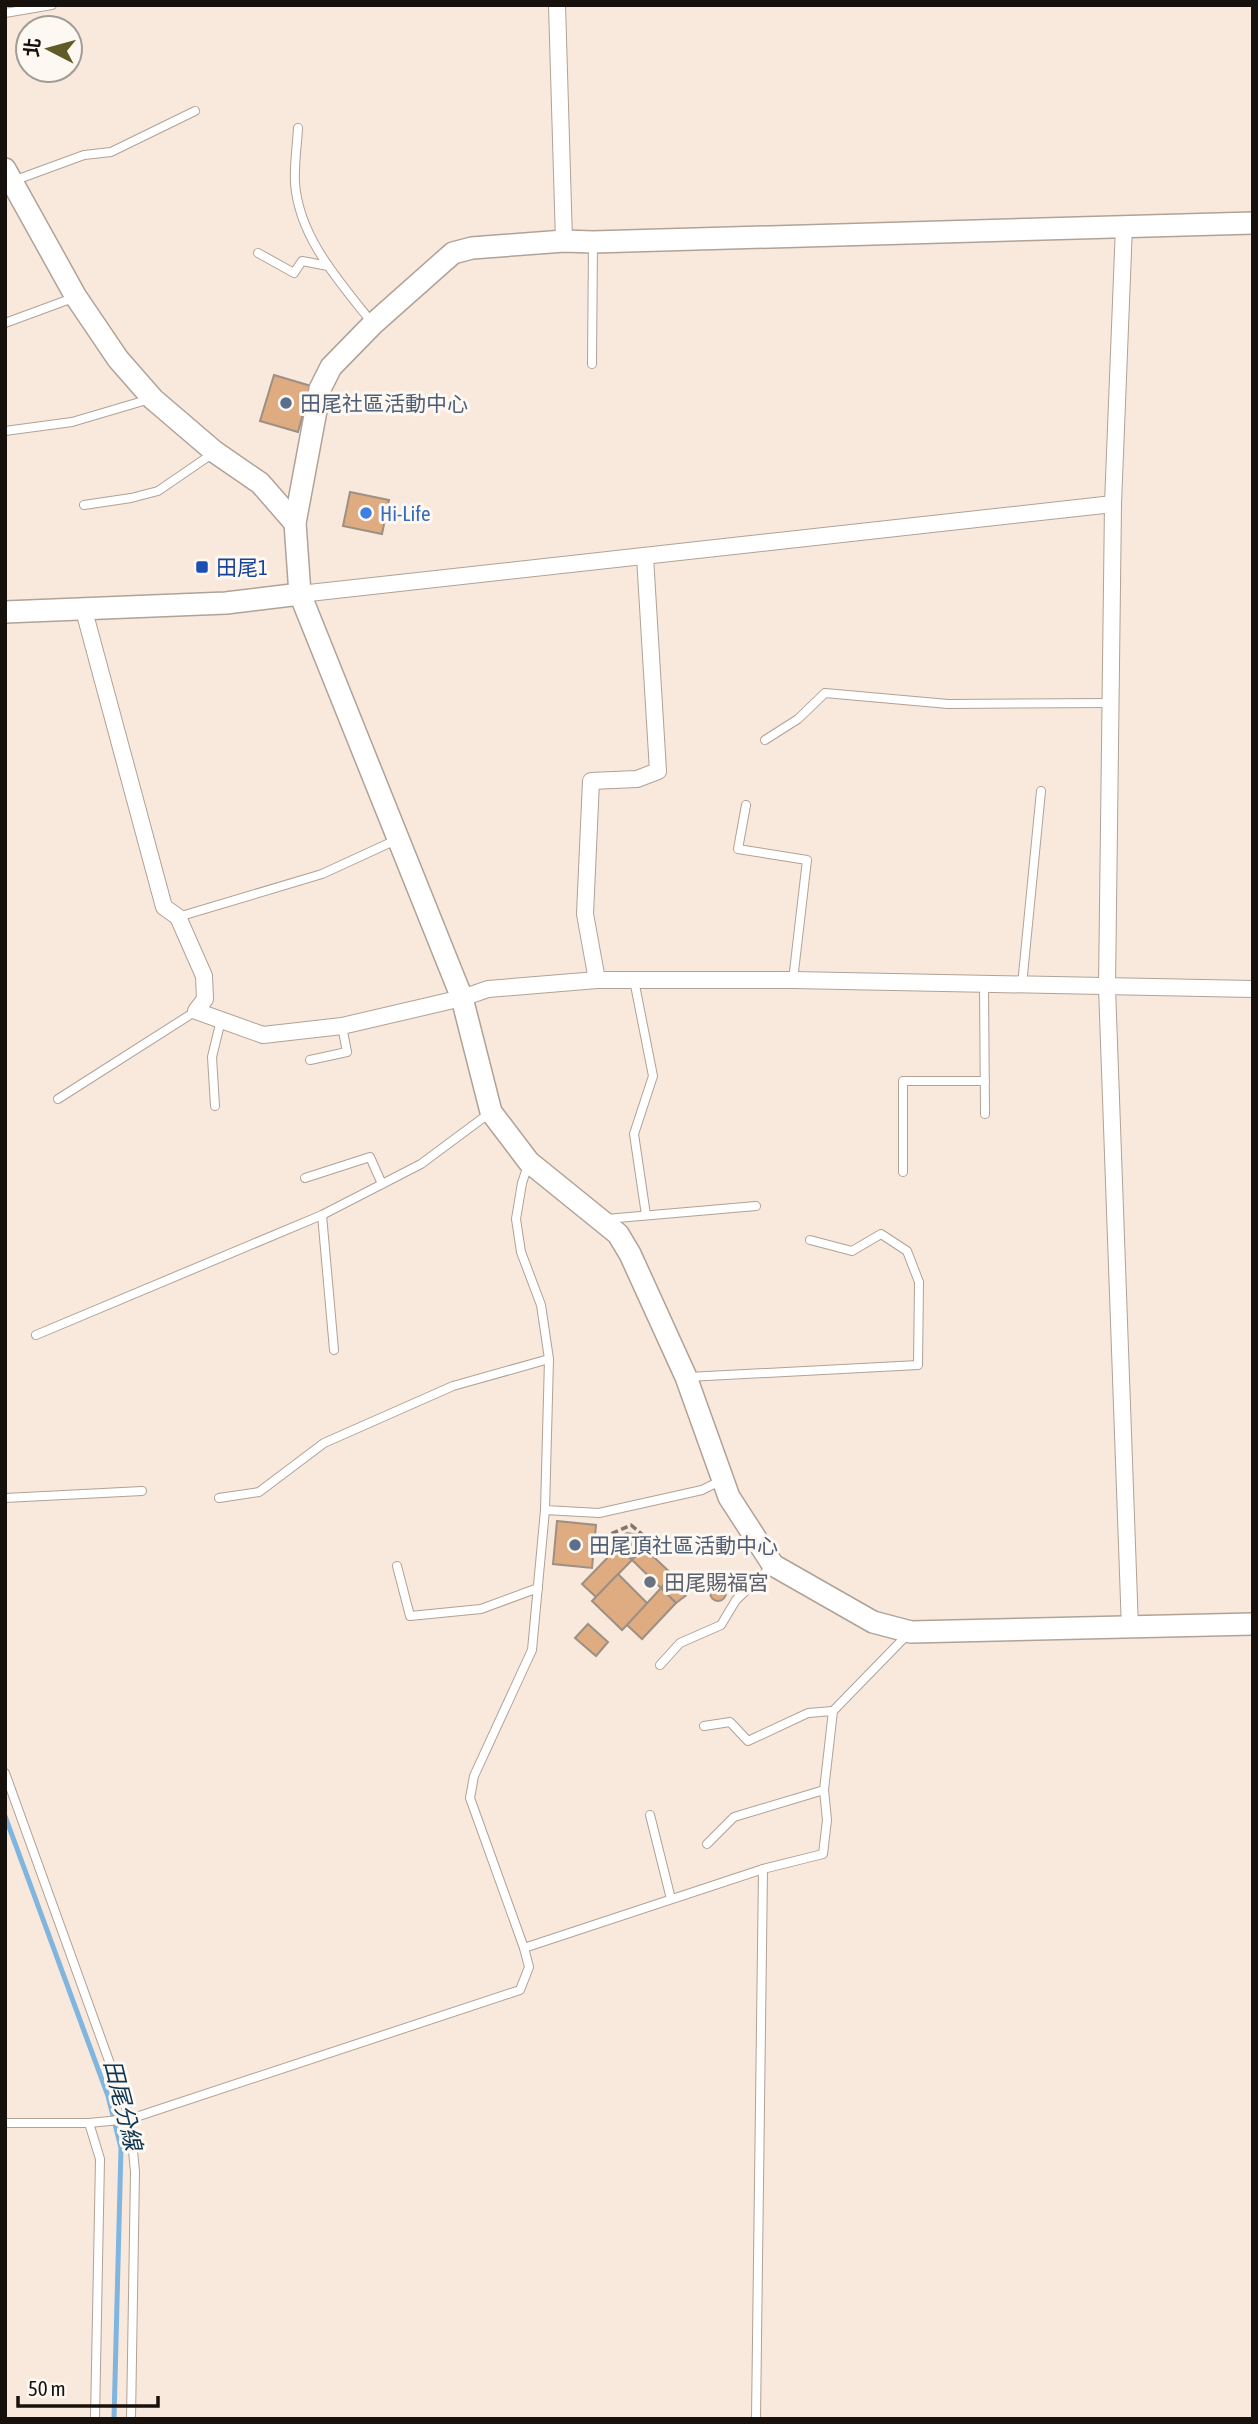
<svg xmlns="http://www.w3.org/2000/svg" width="1258" height="2424" viewBox="0 0 1258 2424" font-family="'Asap Condensed','Noto Sans TC',sans-serif">
	<style>
		.lines { fill: none; stroke-linecap: round; stroke-linejoin: round }
		.stream { stroke: #80b5df; stroke-width: 5 }
		.building { fill: #deac80; stroke: #9d8f83; stroke-width: 2 }
		.service-casing { stroke: #b0a296; stroke-width: 10 }
		.minor-casing { stroke: #b0a296; stroke-width: 18 }
		.tertiary-casing { stroke: #b0a296; stroke-width: 24 }
		.path { stroke: #81766e; stroke-width: 3.5; stroke-dasharray: 7 3.5; stroke-linecap: butt }
		.service { stroke: #fff; stroke-width: 8 }
		.minor { stroke: #fff; stroke-width: 16 }
		.tertiary { stroke: #fff; stroke-width: 21 }
		.service-dot { fill: #5c6f8a; stroke: #fef8f3; stroke-width: 2.5 }
		.shop-dot { fill: #3f7fe0; stroke: #fef8f3; stroke-width: 2.5 }
		.transit-dot { fill: #1a4fb4; stroke: #fef8f3; stroke-width: 2.5 }
		.worship-dot { fill: #6b7280; stroke: #fef8f3; stroke-width: 2.5 }
		.labels { text-anchor: middle; dominant-baseline: central; stroke-width: 6; stroke-linejoin: round; paint-order: stroke }
		.service-label { font-size: 21px; fill: #4e5e75; stroke: #fef8f3; text-anchor: start }
		.shop-label { font-size: 21px; fill: #366cbe; stroke: #fef8f3; text-anchor: start }
		.transit-label { font-size: 21px; fill: #164399; stroke: #fef8f3; text-anchor: start }
		.worship-label { font-size: 21px; fill: #5b616d; stroke: #fef8f3; text-anchor: start }
		.water-label { font-size: 23px; font-style: italic; fill: #0c3653; stroke: #fef8f3 }
	</style>
	<rect width="100%" height="100%" fill="#f8e9dc"/>
	<g class="lines">
		<path class="stream" d="M5,1816L108,2096L121,2148L114,2419"/>
	</g>
	<g class="building">
		<path d="M274,375L311,386L298,432L260,421Z"/>
		<path d="M350,492L389,500L382,534L343,526Z"/>
		<path d="M557,1521L596,1525L592,1568L553,1564Z"/>
		<path d="M627,1533L638,1535L642,1541L643,1547L632,1560L618,1547L621,1537Z"/>
		<path d="M618,1547L632,1560L596,1597L582,1584Z"/>
		<path d="M643,1547L673,1575L661,1588L632,1560Z"/>
		<path d="M618,1574L648,1604L622,1630L592,1601Z"/>
		<path d="M673,1575L685,1579L689,1586L688,1594L676,1603L661,1588Z"/>
		<circle cx="718" cy="1593" r="8"/>
		<path d="M661,1588L676,1603L642,1639L627,1625Z"/>
		<path d="M588,1624L608,1642L596,1656L575,1638Z"/>
	</g>
	<g class="lines">
		<g class="service-casing">
			<g id="service">
				<path d="M5,13L52,5"/>
				<path d="M298,128C297,146 294,165 295,183C299,238 340,282 373,324"/>
				<path d="M13,181L84,155L111,152L195,111"/>
				<path d="M258,253L294,273L302,261L328,266"/>
				<path d="M5,323L73,298"/>
				<path d="M592,364L593,242"/>
				<path d="M5,431L72,422L150,399"/>
				<path d="M84,505L131,498L158,491L212,454"/>
				<path d="M765,740L798,719L825,693L948,704L1110,703"/>
				<path d="M746,805L738,849L807,860L793,980"/>
				<path d="M178,917L322,874L396,840"/>
				<path d="M634,980L653,1076L634,1134L646,1215"/>
				<path d="M984,984L985,1114"/>
				<path d="M1022,985L1041,791"/>
				<path d="M310,1060L347,1052L342,1026"/>
				<path d="M58,1099L196,1011"/>
				<path d="M215,1106L212,1057L221,1020"/>
				<path d="M528,1165L522,1183L516,1219L521,1252L541,1305L549,1359L545,1510L599,1513L702,1490L722,1480"/>
				<path d="M903,1172V1081H985"/>
				<path d="M305,1178L370,1157L382,1184"/>
				<path d="M322,1215L334,1350"/>
				<path d="M606,1219L756,1206"/>
				<path d="M36,1335L322,1215L421,1164L491,1112"/>
				<path d="M688,1377L918,1365L919,1282L907,1251L881,1234L852,1251L810,1240"/>
				<path d="M5,1498L142,1491"/>
				<path d="M219,1498L259,1492L324,1443L453,1386L549,1359"/>
				<path d="M397,1566L410,1616L481,1609L538,1588"/>
				<path d="M660,1665L680,1643L721,1625L736,1600L773,1565"/>
				<path d="M704,1726L730,1722L748,1741L808,1713L833,1711"/>
				<path d="M5,1773L130,2119L135,2172L131,2419"/>
				<path d="M650,1815L671,1899"/>
				<path d="M707,1844L734,1817L824,1790"/>
				<path d="M524,1948L763,1869"/>
				<path d="M5,2123H89L130,2119L520,1990L529,1967L524,1948L470,1798L474,1776L532,1650L545,1510"/>
				<path d="M89,2123L100,2159L95,2419"/>
				<path d="M756,2419L763,1869L823,1854L827,1820L824,1790L833,1711L909,1633"/>
			</g>
		</g>
		<g class="minor-casing">
			<g id="minor">
				<path d="M557,5L564,241"/>
				<path d="M1124,226L1113,504L1107,987L1130,1629"/>
				<path d="M300,594L1113,504"/>
				<path d="M83,607L164,907L178,917L204,976L205,999L196,1011L263,1035L342,1026L462,998L488,989L597,980H793L1253,989"/>
				<path d="M597,980L585,914L591,781L637,779L658,771L645,557"/>
			</g>
		</g>
		<g class="tertiary-casing">
			<g id="tertiary">
				<path d="M5,169L76,297L118,359L153,399L215,452L260,483L295,523"/>
				<path d="M1253,223L593,242L564,241L472,248L453,253L373,324L331,367L320,389L295,523L300,594L462,998L491,1112L529,1162L618,1234L630,1254L686,1377L729,1497L773,1565L873,1622L911,1632L1253,1624"/>
				<path d="M5,612L226,603L300,594"/>
			</g>
		</g>
		<path class="path" d="M602,1538L631,1525L643,1535"/>
		<use href="#service" class="service"/>
		<use href="#minor" class="minor"/>
		<use href="#tertiary" class="tertiary"/>
	</g>
	<g class="service-dot">
		<circle cx="286" cy="403" r="7"/>
		<circle cx="575" cy="1545" r="7"/>
	</g>
	<circle class="shop-dot" cx="366" cy="513" r="7"/>
	<rect class="transit-dot" x="195" y="560" width="14" height="14" rx="3.5"/>
	<circle class="worship-dot" cx="650" cy="1582" r="7"/>
	<g class="labels">
		<g class="service-label">
			<text x="300" y="403">田尾社區活動中心</text>
			<text x="589" y="1545">田尾頂社區活動中心</text>
		</g>
		<g class="shop-label">
			<text x="380" y="513">Hi-Life</text>
		</g>
		<g class="transit-label">
			<text x="216" y="567">田尾1</text>
		</g>
		<g class="worship-label">
			<text x="664" y="1582">田尾賜福宮</text>
		</g>
		<g class="water-label">
			<text transform="translate(123 2105) rotate(76)">田尾分線</text>
		</g>
	</g>
	<rect width="1258" height="2424" fill="none" stroke="#17110d" stroke-width="14"/>
	<g transform="translate(49 49) rotate(276)"><circle r="33" fill="#fef8f3" stroke="#a29c97" stroke-width="2"/>
	<path d="M0-5L12 26L0 18L-12 26Z" fill="#605b27"/>
	<text y="-10" font-size="19" font-weight="bold" text-anchor="middle" fill="#17110d">北</text>
	</g>
	<path d="M18 2396v10h140v-10" fill="none" stroke="#17110d" stroke-width="3.5"/>
	<text x="28" y="2396" font-size="21" fill="#17110d" stroke="#fef8f3" stroke-width="5" paint-order="stroke">50 m</text>
</svg>
